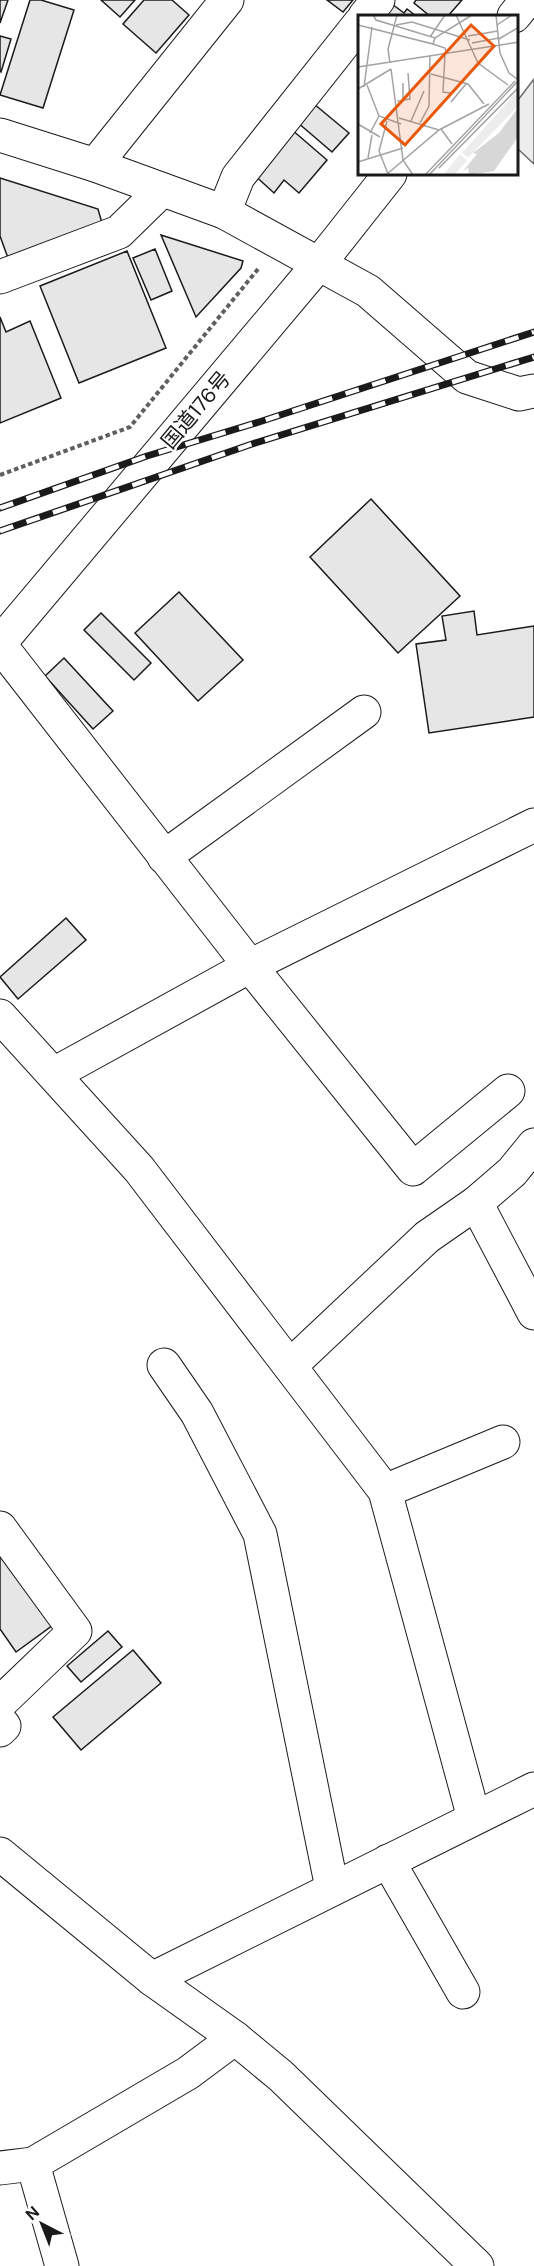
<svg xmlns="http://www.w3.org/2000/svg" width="534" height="2266" viewBox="0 0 534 2266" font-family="'DM Sans','Noto Sans JP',sans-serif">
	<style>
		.built { fill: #ededed; stroke: #6a6a6a; stroke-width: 1.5 }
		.building { fill: #e6e6e6; stroke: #1a1a1a; stroke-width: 1.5 }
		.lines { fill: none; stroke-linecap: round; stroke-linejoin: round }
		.minor-casing { stroke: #1a1a1a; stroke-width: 35 }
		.highway-casing { stroke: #1a1a1a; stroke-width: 35 }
		.path { stroke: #5f5f5f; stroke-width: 4; stroke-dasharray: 4.5 3; stroke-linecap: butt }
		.minor { stroke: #fff; stroke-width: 33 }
		.highway { stroke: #fff; stroke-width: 33 }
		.rail-casing { stroke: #1a1a1a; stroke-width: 7 }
		.rail { stroke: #fff; stroke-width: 4.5; stroke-dasharray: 14; stroke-linecap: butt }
		.labels { text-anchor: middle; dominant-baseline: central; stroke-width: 4.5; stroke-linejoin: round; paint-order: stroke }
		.street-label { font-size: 21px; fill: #1a1a1a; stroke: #fff }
		.inset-road { fill: none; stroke: #a3a3a3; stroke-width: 1.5 }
		.view { fill: #e8590c; fill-opacity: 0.15; stroke: #e8590c; stroke-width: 3 }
		.inset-edge { fill: none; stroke: #1a1a1a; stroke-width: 3 }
	</style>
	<rect width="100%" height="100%" fill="#fff"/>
	<path class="built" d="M534,79V164L518,149V100Z"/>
	<g class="building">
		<path d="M0,0H8L0,23Z"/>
		<path d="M30,0H41L74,10L43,108L0,95Z"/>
		<path d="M101,0H135L120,17Z"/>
		<path d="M144,0H172L189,15L156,53L123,24Z"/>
		<path d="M327,0H353L343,12Z"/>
		<path d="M416,0H462L448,16H430L414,3Z"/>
		<path d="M392,4L404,13L407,9L416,16H381Z"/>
		<path d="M0,36L11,39L1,72L0,71Z"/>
		<path d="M314,104L349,133L332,152L297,122Z"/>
		<path d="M291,129L327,160L299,193L284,180L274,193L252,173Z"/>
		<path d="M0,178L98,209L102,223L8,258L0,236Z"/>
		<path d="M161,235L243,261L241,268L196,317Z"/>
		<path d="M155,249L172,291L151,300L133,258Z"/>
		<path d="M127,251L166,348L79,383L40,286Z"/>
		<path d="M0,317L6,332L30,321L61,398L0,423Z"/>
		<path d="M371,499L460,596L398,653L310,557Z"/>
		<path d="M179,592L243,660L198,701L135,633Z"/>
		<path d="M474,611L477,635L534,626V717L429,733L416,644L446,640L442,616Z"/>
		<path d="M101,613L151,663L134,680L84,630Z"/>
		<path d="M64,658L113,711L93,729L45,676Z"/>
		<path d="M66,918L86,940L18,999L0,977Z"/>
		<path d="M0,1550L53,1625L16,1652L0,1629Z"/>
		<path d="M108,1631L122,1647L81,1682L67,1666Z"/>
		<path d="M133,1650L161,1683L81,1750L53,1717Z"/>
	</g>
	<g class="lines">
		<g class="minor-casing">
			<g id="minor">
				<path d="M365,16L378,0"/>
				<path d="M0,135L95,165L224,212L368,291L467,377L519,394L534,391"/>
				<path d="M95,165L227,0"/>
				<path d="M224,212L238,177L360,23"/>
				<path d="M0,277L119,232L162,190"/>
				<path d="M0,645L250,966L413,1169L508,1091"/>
				<path d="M164,857L364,712"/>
				<path d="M0,1016L139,1169L385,1491L474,1818"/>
				<path d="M54,1074L250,966L534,825"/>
				<path d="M476,1203L534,1313"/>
				<path d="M164,1365L197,1413L260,1534L332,1888"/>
				<path d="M290,1366L427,1237L476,1203L512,1172L534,1145"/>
				<path d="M385,1491L503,1442"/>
				<path d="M0,1528L75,1631L0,1703"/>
				<path d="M0,1721L4,1726L0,1730"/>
				<path d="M0,1854L152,1979L235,2038L281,2076L477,2266"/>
				<path d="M388,1861L463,1992"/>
				<path d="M152,1979L534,1789"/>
				<path d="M33,2164L62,2266"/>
				<path d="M0,2168L33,2164L188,2073L235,2038"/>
			</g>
		</g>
		<g class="highway-casing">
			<g id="highway">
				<path d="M514,16L527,0"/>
				<path d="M0,643L318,265L390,174"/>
			</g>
		</g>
		<path class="path" d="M0,475L130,427L258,269"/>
		<use href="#minor" class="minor"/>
		<use href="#highway" class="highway"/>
		<g class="rail-casing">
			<g id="rail">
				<path d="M0,508L147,456L259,422L534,332"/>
				<path d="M0,531L252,444L534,357"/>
			</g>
		</g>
		<use href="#rail" class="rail"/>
	</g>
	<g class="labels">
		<g class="street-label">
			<text transform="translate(196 410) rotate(-50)">国道176号</text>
		</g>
	</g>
	<g transform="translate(358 15)">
		<rect width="160" height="160" fill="#fff"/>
		<path d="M160,75V91L110,143L107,140L104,138ZM102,139L109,146L96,160H85Z" fill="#ededed"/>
		<path d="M160,93V122L136,156L111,160L110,153L105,156L119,139L115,138L141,118Z" fill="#d7d7d7"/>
		<path class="inset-road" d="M15,0L18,5L77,23L114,0M98,0L120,48L150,70M138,0L142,38L151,58L159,64M0,10L75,29L77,23M38,10L54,7L112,25M139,10L154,0M110,21L140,16M72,22L87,0M141,24L161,12M114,28L141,23M75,29L87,33L89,38M87,39L85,77L92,78M32,48L30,34L39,0M0,52L161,27M33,54L45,145L55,160M73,59L110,69L126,89M9,70L21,101L43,109M6,72L14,12M0,74L33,54M45,85L52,84L50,58M39,86H45V68M93,87L108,69M41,103L81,115M29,106L21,136L30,159M53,106L66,76M62,108L71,91L72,41M0,109L22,122M83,114L94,129M12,118L21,101M10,143L14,120M0,147L45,133M81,153L161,72M28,160L81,115L131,89M67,160L157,66M71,160L161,65"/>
		<path class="view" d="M113,10L136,31L47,130L23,109Z"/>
		<rect width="160" height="160" class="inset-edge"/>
	</g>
	<g transform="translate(42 2224) rotate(318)" stroke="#ffffff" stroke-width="4.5" paint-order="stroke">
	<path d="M0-4.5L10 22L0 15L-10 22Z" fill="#1a1a1a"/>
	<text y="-9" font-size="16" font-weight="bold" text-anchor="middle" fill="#1a1a1a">N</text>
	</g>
</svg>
